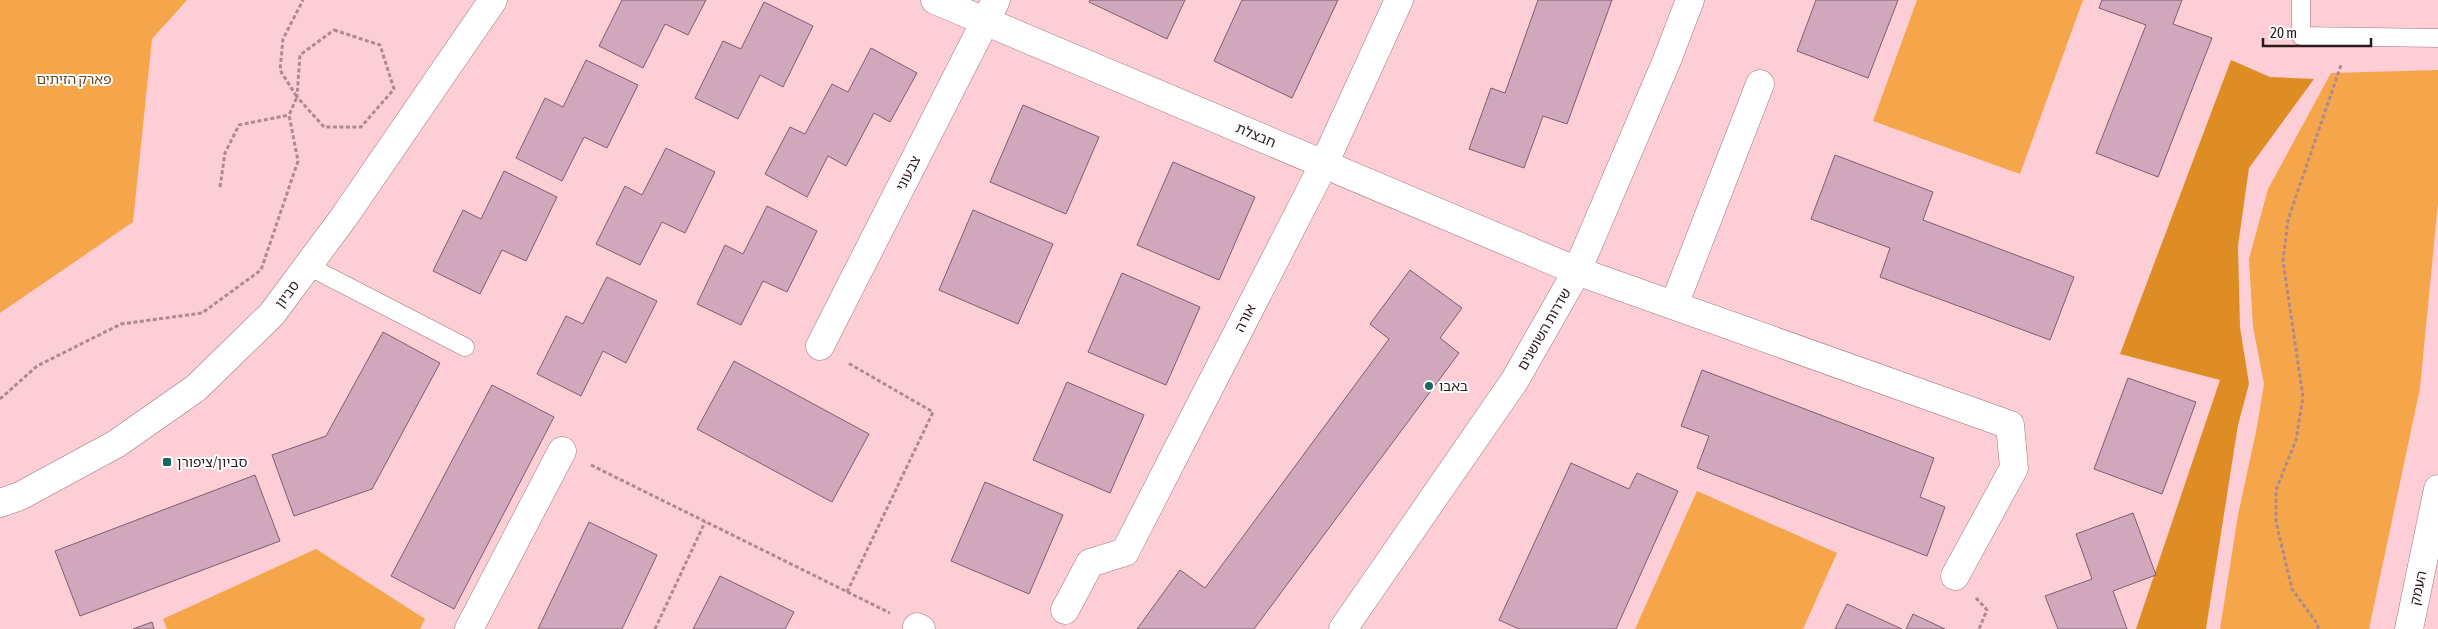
<svg xmlns="http://www.w3.org/2000/svg" width="2438" height="629" viewBox="0 0 2438 629" font-family="'Asap Condensed','Noto Sans Hebrew',sans-serif">
	<style>
		.green { fill: #f5a64a }
		.forest { fill: #dd8d23 }
		.building { fill: #d0a7bb; stroke: #815d70 }
		.lines { fill: none; stroke-linecap: round; stroke-linejoin: round }
		.lane-casing { stroke: #9f757c; stroke-width: 19 }
		.street-casing { stroke: #9f757c; stroke-width: 29 }
		.secondary-casing { stroke: #9f757c; stroke-width: 29 }
		.path { stroke: #ae8a90; stroke-width: 3; stroke-dasharray: 4 2.5; stroke-linecap: butt }
		.lane { stroke: #fff; stroke-width: 18 }
		.street { stroke: #fff; stroke-width: 28 }
		.secondary { stroke: #fff; stroke-width: 28 }
		.poi-dot { fill: #1a6660; stroke: #fdfdfd; stroke-width: 2 }
		.labels { text-anchor: middle; dominant-baseline: central; stroke-width: 4; stroke-linejoin: round; paint-order: stroke }
		.park-label { font-size: 14px; fill: #6a4822; stroke: #fdfdfd }
		.street-label { font-size: 14px; fill: #2b1a1d; stroke: #fdfdfd }
		.poi-label { font-size: 14px; fill: #2b1a1d; stroke: #fdfdfd; text-anchor: start }
	</style>
	<rect width="100%" height="100%" fill="#feced6"/>
	<g class="green">
		<path d="M0,0H187L152,39L133,222L0,313Z"/>
		<path d="M1917,0H2083L2020,174L1873,121Z"/>
		<path d="M2438,70V203L2420,388L2369,629H2220L2238,515L2257,427L2264,384L2253,327L2249,259L2268,189L2331,73Z"/>
		<path d="M1697,491L1837,553L1803,629H1635Z"/>
		<path d="M316,549L425,619L420,629H167L163,619Z"/>
	</g>
	<path class="forest" d="M2231,60L2270,77L2314,79L2249,168L2238,246L2240,327L2249,384L2238,425L2206,629H2136L2220,380L2120,354Z"/>
	<g class="building">
		<path d="M622,0H706L688,35L665,24L643,68L599,46Z"/>
		<path d="M1090,0H1185L1167,39L1089,2Z"/>
		<path d="M1242,0H1338L1292,98L1214,61Z"/>
		<path d="M1538,0H1612L1567,124L1543,116L1524,168L1469,149L1491,88L1505,93Z"/>
		<path d="M1816,0H1898L1868,78L1797,51Z"/>
		<path d="M2102,0H2182L2173,24L2212,38L2158,177L2096,153L2146,25L2099,8Z"/>
		<path d="M764,2L813,26L783,87L760,75L738,119L695,98L723,41L741,49Z"/>
		<path d="M871,48L917,73L890,122L874,113L846,166L828,156L807,197L765,174L790,127L805,134L832,84L848,92Z"/>
		<path d="M586,60L638,85L607,148L584,137L562,181L516,158L545,98L563,107Z"/>
		<path d="M1023,105L1099,137L1066,214L990,182Z"/>
		<path d="M666,148L715,172L685,233L662,222L640,265L596,244L625,186L642,195Z"/>
		<path d="M1835,155L1933,192L1923,220L2074,277L2050,340L1880,277L1890,248L1811,219Z"/>
		<path d="M1173,162L1255,197L1219,280L1137,245Z"/>
		<path d="M504,171L557,197L526,261L502,250L480,294L433,271L463,210L481,219Z"/>
		<path d="M767,206L817,231L787,292L763,281L741,325L697,304L725,245L743,254Z"/>
		<path d="M973,210L1053,244L1018,324L939,290Z"/>
		<path d="M1410,270L1462,308L1440,338L1459,353L1254,629H1137L1180,570L1205,588L1389,339L1370,324Z"/>
		<path d="M1122,273L1200,307L1166,385L1088,352Z"/>
		<path d="M607,277L657,301L626,363L603,351L581,396L537,374L566,316L583,324Z"/>
		<path d="M383,332L440,363L372,489L294,516L272,455L326,436Z"/>
		<path d="M734,361L869,434L832,502L697,429Z"/>
		<path d="M1702,370L1934,458L1920,497L1945,507L1927,556L1697,468L1709,436L1681,426Z"/>
		<path d="M2128,378L2196,402L2162,494L2094,469Z"/>
		<path d="M1067,382L1144,415L1110,493L1033,460Z"/>
		<path d="M492,385L554,417L454,609L391,576Z"/>
		<path d="M1571,463L1629,489L1637,473L1678,491L1616,629H1519L1499,620Z"/>
		<path d="M255,475L280,541L80,616L55,551Z"/>
		<path d="M985,482L1063,515L1029,594L951,561Z"/>
		<path d="M2133,513L2156,575L2113,591L2127,629H2058L2045,596L2092,579L2076,534Z"/>
		<path d="M589,522L657,555L622,629H538Z"/>
		<path d="M720,576L794,612L785,629H693Z"/>
		<path d="M1847,604L1902,629H1835Z"/>
		<path d="M1913,614L1945,629H1906Z"/>
		<path d="M152,622L154,629H133Z"/>
	</g>
	<g class="lines">
		<g class="lane-casing">
			<g id="lane">
				<path d="M2301,0V36L2438,38"/>
				<path d="M308,266L465,347"/>
			</g>
		</g>
		<g class="street-casing">
			<g id="street">
				<path d="M935,0L1577,271L2010,425L2014,468L1955,576"/>
				<path d="M1674,305L1760,84"/>
				<path d="M820,346L996,0"/>
				<path d="M1065,610L1090,563L1125,552L1324,164L1399,0"/>
				<path d="M917,627L921,629"/>
				<path d="M469,629L562,451"/>
				<path d="M1343,629L1515,380L1577,271L1667,60L1690,0"/>
			</g>
		</g>
		<g class="secondary-casing">
			<g id="secondary">
				<path d="M0,503L20,496L116,444L196,388L272,314L344,217L493,0"/>
				<path d="M2409,629L2438,489"/>
			</g>
		</g>
		<g class="path">
			<path d="M334,30L380,45L394,89L361,127H324L297,97L300,55Z"/>
			<path d="M220,187L225,153L239,125L289,115"/>
			<path d="M0,399L37,366L121,324L202,313L261,270L298,161L289,115L297,97L280,70L283,39L303,0"/>
			<path d="M591,465L890,613"/>
			<path d="M847,592L933,412L848,363"/>
			<path d="M1976,598L1987,610L1979,629"/>
			<path d="M655,629L705,522"/>
			<path d="M2318,629V625L2292,589L2276,522V490L2296,440L2303,397L2283,261L2288,220L2341,65"/>
		</g>
		<use href="#lane" class="lane"/>
		<use href="#street" class="street"/>
		<use href="#secondary" class="secondary"/>
	</g>
	<g class="poi-dot">
		<circle cx="1429" cy="386" r="5"/>
		<rect x="162" y="457" width="10" height="10" rx="2.5"/>
	</g>
	<g class="labels">
		<g class="park-label">
			<text x="74" y="79">פארק הזיתים</text>
		</g>
		<g class="street-label">
			<text transform="translate(1256 135) rotate(23)">חבצלת</text>
			<text transform="translate(908 173) rotate(-63)">צבעוני</text>
			<text transform="translate(287 294) rotate(-53)">סביון</text>
			<text transform="translate(1245 318) rotate(-63)">אורה</text>
			<text transform="translate(1544 329) rotate(-60)">שדרות השושנים</text>
			<text transform="translate(2418 588) rotate(-78)">העמק</text>
		</g>
		<g class="poi-label">
			<text x="1439" y="386">באבו</text>
			<text x="177" y="462">סביון/ציפורן</text>
		</g>
	</g>
	<path d="M2263 38v8h108v-8" fill="none" stroke="#2b1a1d" stroke-width="2.5"/>
	<text x="2270" y="38" font-size="15" fill="#2b1a1d" stroke="#fdfdfd" stroke-width="4" paint-order="stroke">20 m</text>
</svg>
